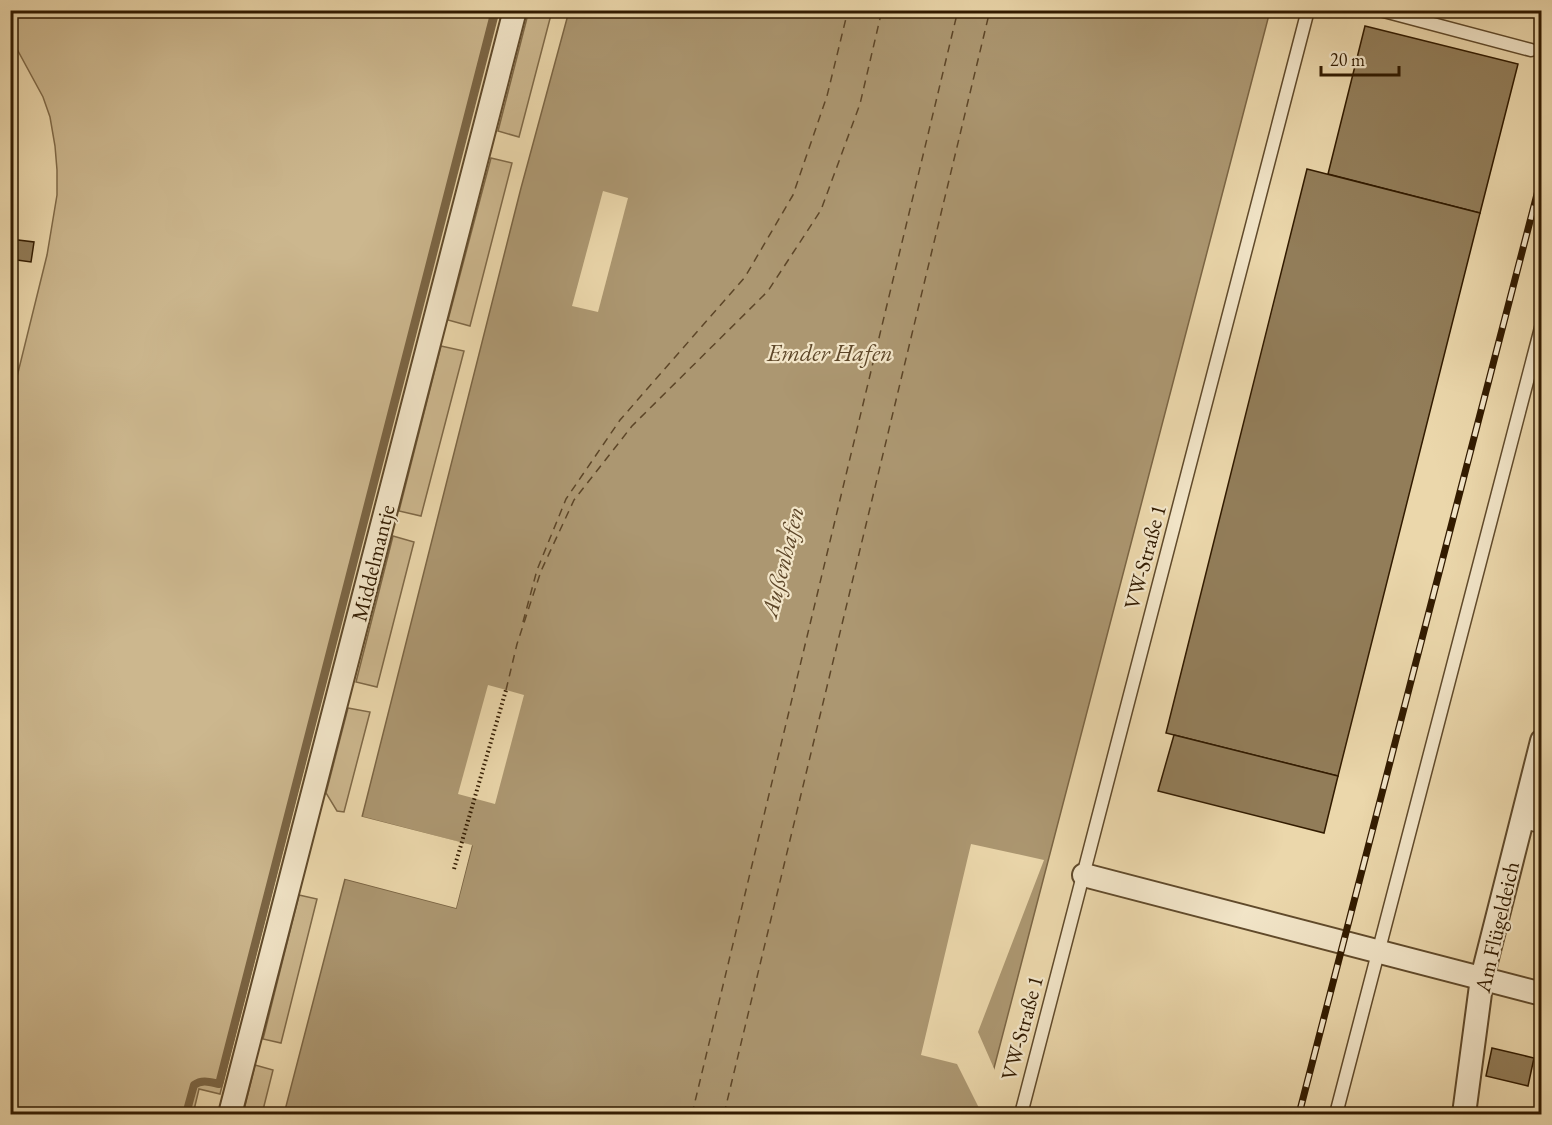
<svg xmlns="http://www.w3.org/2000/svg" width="1552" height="1125" viewBox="0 0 1552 1125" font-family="'EB Garamond',serif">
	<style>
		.green { fill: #ccb78e; stroke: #7f6947; stroke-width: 1.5 }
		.water { fill: #ac9771; stroke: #7b6544; stroke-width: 1.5 }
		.pier { fill: #ebd7ab }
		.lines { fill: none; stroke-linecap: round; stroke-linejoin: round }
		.stream { stroke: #7b6544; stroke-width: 8 }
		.ferry { stroke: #5d4628; stroke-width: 1.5; stroke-dasharray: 8 6; stroke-linecap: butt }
		.building { fill: #927d59; stroke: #321b00; stroke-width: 1.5 }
		.service-casing { stroke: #604a2b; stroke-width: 15 }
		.minor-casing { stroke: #604a2b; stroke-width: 26 }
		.path { stroke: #321b00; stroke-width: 4; stroke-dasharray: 1.5 3; stroke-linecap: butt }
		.service { stroke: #f2e5c8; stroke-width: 12 }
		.minor { stroke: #f2e5c8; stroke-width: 22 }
		.rail-casing { stroke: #321b00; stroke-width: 7 }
		.rail { stroke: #f2e5c8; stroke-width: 4.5; stroke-dasharray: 14; stroke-linecap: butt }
		.labels { text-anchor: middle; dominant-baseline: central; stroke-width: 4.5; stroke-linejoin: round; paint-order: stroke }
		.street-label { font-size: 22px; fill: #321b00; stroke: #f2e5c8 }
		.water-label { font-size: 24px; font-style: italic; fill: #5d4628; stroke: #f2e5c8 }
	</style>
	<rect width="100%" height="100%" fill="#ebd7ab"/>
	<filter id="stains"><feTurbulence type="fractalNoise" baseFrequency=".00333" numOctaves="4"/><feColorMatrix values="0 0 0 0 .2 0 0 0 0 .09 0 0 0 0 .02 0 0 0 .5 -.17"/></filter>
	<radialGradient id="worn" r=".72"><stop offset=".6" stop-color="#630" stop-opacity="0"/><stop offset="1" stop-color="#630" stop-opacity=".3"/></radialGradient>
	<g class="green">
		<path d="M529,10L552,11L519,137L498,131Z"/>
		<path d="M10,11H499L220,1094L199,1089L193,1114H11V401L47,255L57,195V170L55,146L50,117L43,97L11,38Z"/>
		<path d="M491,158L512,163L470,326L448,320Z"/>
		<path d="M441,346L464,351L421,516L399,511Z"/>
		<path d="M393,536L414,542L377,687L356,682Z"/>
		<path d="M348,708L370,712L344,812L337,811L326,793Z"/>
		<path d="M299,895L317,899L281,1043L263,1039Z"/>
		<path d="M255,1065L273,1070L262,1114H243Z"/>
	</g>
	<path class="water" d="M569,11H1270L982,1114H284L345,879L456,908L472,846L362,817L521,188Z"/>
	<g class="pier">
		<path d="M603,191L628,198L598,312L572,306Z"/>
		<path d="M488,685L524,695L495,804L458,794Z"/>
		<path d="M359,816L472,845L456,908L342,878L346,876L454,904L469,847L361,820Z"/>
		<path d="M971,844L1044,860L978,1032L996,1073L986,1114H982L957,1064L921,1055Z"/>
	</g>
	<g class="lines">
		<path class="stream" d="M186,1114L194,1085C202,1079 210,1082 219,1084L495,10"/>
		<g class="ferry">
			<path d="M523,622L537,570L566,499L620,420L745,277L793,195L827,96L848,10"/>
			<path d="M506,690L517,644L541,571L574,500L632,426L768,291L821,210L860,104L882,10"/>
			<path d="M692,1114L958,10"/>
			<path d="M724,1114L990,10"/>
		</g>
	</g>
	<g class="building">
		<path d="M1365,26L1518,64L1480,213L1328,174Z"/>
		<path d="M1307,169L1480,213L1338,776L1166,733Z"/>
		<path d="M10,239L34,242L31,262L10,259Z"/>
		<path d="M1174,735L1338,776L1324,833L1158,791Z"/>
		<path d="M1492,1048L1534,1058L1528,1086L1486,1076Z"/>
	</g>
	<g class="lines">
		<g class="service-casing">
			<g id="service">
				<path d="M1380,10L1531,50"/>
				<path d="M1521,821L1542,827"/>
				<path d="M1021,1114L1308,10"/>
				<path d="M1336,1114L1542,324"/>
			</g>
		</g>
		<g class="minor-casing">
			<g id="minor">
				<path d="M1084,875L1542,994"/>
				<path d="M230,1114L515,10"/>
				<path d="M1464,1114L1482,978L1542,741"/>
			</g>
		</g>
		<path class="path" d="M454,869L506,690"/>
		<use href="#service" class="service"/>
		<use href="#minor" class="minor"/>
		<g class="rail-casing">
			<path id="rail" d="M1299,1114L1542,175"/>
		</g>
		<use href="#rail" class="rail"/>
	</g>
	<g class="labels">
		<g class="street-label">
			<text transform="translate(1145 557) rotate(-75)">VW-Straße 1</text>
			<text transform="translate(373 563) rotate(-76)">Middelmantje</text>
			<text transform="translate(1497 927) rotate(-77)">Am Flügeldeich</text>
			<text transform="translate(1022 1028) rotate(-75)">VW-Straße 1</text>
		</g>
		<g class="water-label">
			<text x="830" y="352">Emder Hafen</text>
			<text transform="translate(782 562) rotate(-76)">Außenhafen</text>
		</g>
	</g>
	<rect width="1552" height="1125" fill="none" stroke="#ebd7ab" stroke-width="36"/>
	<rect x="12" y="12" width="1528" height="1101" fill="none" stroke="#321b00" stroke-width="3"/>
	<rect x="18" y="18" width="1516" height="1089" fill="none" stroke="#321b00" stroke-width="1.5"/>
	<path d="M1321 66v9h78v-9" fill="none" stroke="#321b00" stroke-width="3"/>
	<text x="1330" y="66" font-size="18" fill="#321b00" stroke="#f2e5c8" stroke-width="4.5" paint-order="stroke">20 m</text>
	<rect width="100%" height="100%" filter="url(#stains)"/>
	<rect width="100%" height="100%" fill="url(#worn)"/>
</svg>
